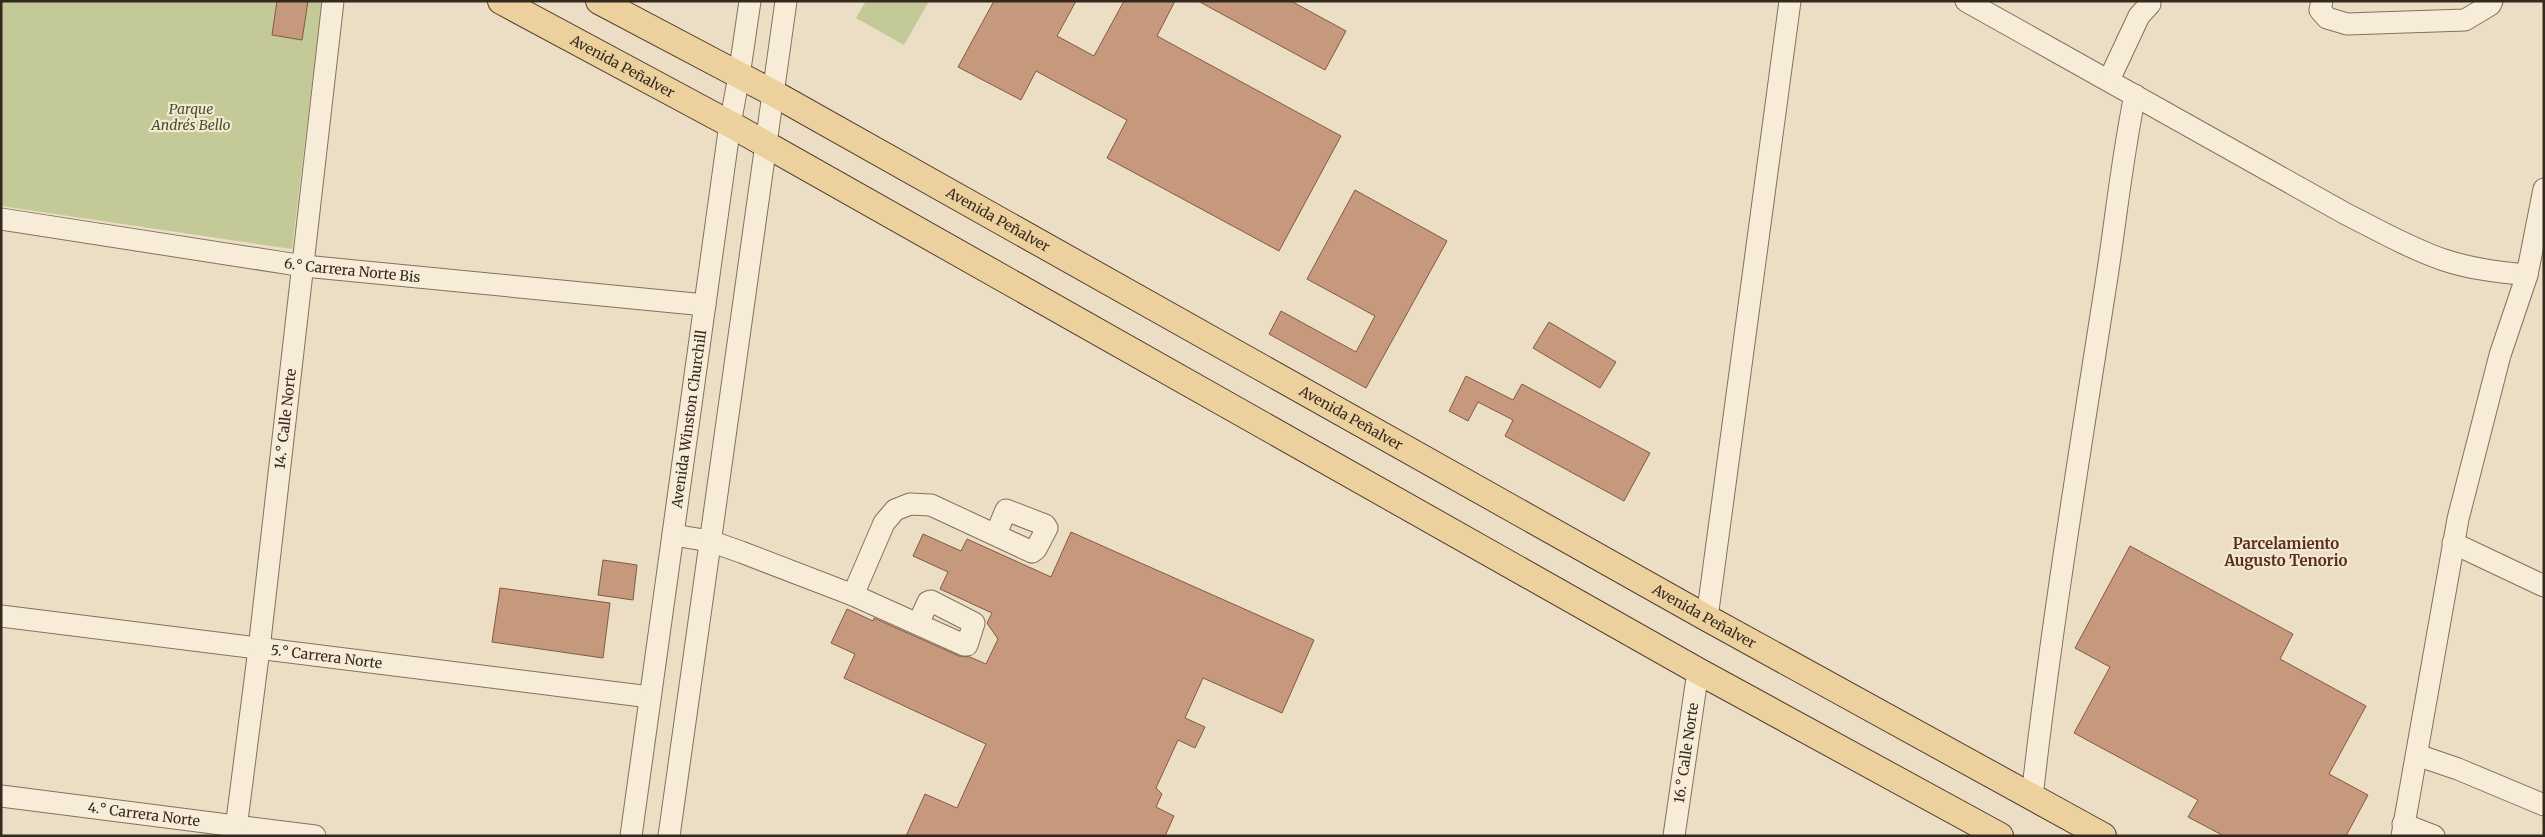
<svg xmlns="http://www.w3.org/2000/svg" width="2545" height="837" viewBox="0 0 2545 837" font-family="Merriweather,serif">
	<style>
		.green { fill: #c4c998 }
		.building { fill: #c7997c; stroke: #825a43 }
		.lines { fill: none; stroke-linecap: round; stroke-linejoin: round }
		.minor-casing { stroke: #85705c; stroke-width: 23 }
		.major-casing { stroke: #533f2f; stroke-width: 28 }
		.minor { stroke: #f7ecd7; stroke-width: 21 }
		.major { stroke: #ecd19e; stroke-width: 26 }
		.labels { text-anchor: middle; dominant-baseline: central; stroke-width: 4.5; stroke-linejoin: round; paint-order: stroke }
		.street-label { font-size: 14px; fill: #35291f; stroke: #f3e9d3 }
		.park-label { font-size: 14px; font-style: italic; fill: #475126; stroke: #f3e9d3 }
		.neighbourhood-label { font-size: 15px; font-weight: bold; fill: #5f2c21; stroke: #f3e9d3 }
	</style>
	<rect width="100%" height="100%" fill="#ebdec4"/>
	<g class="green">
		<path d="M1,1H322L292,249L1,206Z"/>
		<path d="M866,1H929L904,45L856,18Z"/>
	</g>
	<g class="building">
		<path d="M277,1H308L302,40L272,35Z"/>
		<path d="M994,1H1076L1057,36L1094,56L1124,1H1175L1157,36L1341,136L1279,251L1107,158L1127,120L1036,71L1021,100L958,67Z"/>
		<path d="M1198,1H1291L1346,31L1325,70Z"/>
		<path d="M1355,190L1447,241L1366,388L1269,334L1281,311L1356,352L1375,316L1307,279Z"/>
		<path d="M1549,322L1616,362L1600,388L1533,348Z"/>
		<path d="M1466,376L1513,400L1522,384L1650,453L1624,501L1505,436L1513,420L1478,402L1468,421L1449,411Z"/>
		<path d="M1071,532L1314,640L1282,713L1203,678L1185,718L1205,727L1195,748L1178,740L1156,788L1162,794L1156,807L1174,816L1165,836H906L925,794L957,808L986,744L844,678L855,654L831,643L847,609L873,621L874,618L959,656L970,657L986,664L998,639L987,623L992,613L940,589L948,572L913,556L923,534L961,551L967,539L1051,577Z"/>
		<path d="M2130,546L2293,634L2280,659L2366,706L2329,774L2368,795L2346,836H2224L2188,817L2198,800L2074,733L2110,667L2075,648Z"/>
		<path d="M603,560L637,565L633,600L598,595Z"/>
		<path d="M500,588L610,603L603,658L492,642Z"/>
	</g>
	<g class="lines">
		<g class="minor-casing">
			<g id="minor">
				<path d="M1966,1L2346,214C2378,230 2409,248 2444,260C2471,269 2499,272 2527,275"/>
				<path d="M2322,1L2320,10L2327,18L2347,24L2465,20L2490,5L2492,1"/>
				<path d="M2109,80L2139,16L2150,4"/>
				<path id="s1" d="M1,219L304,266L705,305"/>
				<path d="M673,535L710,541L741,552L853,595L964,645H967L974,623L931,601L928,602L918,624"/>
				<path d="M2453,543L2544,586"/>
				<path d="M853,595L884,523L895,510L910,504L931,505L1032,552L1036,549L1047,528L1045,525L1006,510L996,534"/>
				<path id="s2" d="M1,616L650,697"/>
				<path d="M1707,618L1790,1"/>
				<path d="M2417,755L2458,769L2544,805"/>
				<path id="s3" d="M1,796L315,836"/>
				<path d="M2032,797C2051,629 2078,463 2104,296C2115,229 2121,162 2135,95"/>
				<path d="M2403,824L2434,836"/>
				<path id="s4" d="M235,836L259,649L333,1"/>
				<path id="s5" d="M631,836L730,124L739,76L750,1"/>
				<path d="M669,836L786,1"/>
				<path id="s6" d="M1674,836L1698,671"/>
				<path d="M2402,836L2458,519L2500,355L2527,275L2544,189"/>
			</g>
		</g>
		<g class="major-casing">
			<g id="major">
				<path id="s7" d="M501,1L730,124L1698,671L2000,836"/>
				<path id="s8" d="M599,1L773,93L1707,618L2103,836"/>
			</g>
		</g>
		<use href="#minor" class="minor"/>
		<use href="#major" class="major"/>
	</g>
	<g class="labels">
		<g class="street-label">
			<text stroke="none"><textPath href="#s7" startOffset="138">Avenida Peñalver</textPath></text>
			<text stroke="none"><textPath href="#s8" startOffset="455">Avenida Peñalver</textPath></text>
			<text stroke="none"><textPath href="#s1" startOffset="355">6.° Carrera Norte Bis</textPath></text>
			<text stroke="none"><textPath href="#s5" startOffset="421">Avenida Winston Churchill</textPath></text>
			<text stroke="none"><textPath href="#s8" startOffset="860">Avenida Peñalver</textPath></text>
			<text stroke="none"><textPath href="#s4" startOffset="420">14.° Calle Norte</textPath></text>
			<text stroke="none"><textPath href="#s8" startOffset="1265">Avenida Peñalver</textPath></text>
			<text stroke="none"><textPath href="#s2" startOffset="328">5.° Carrera Norte</textPath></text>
			<text stroke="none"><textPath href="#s6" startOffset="84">16.° Calle Norte</textPath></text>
			<text stroke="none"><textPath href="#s3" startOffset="144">4.° Carrera Norte</textPath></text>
		</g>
		<g class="park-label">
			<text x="191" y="109">Parque<tspan x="191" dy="16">Andrés Bello</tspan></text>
		</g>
		<g class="neighbourhood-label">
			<text x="2286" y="543">Parcelamiento<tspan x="2286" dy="17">Augusto Tenorio</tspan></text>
		</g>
	</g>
	<rect width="2545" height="837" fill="none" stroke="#35291f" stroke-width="5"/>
</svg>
